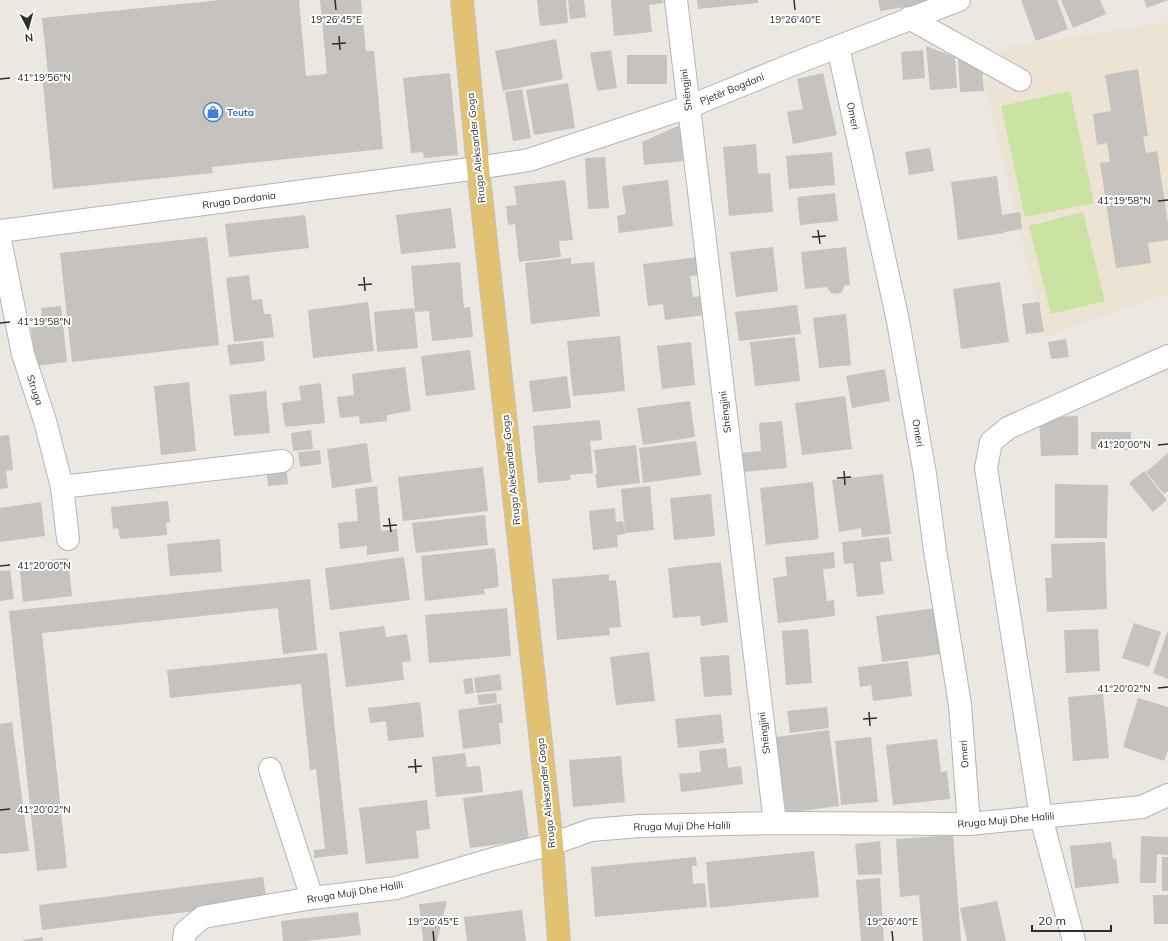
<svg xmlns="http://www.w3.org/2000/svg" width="1168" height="941" viewBox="0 0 1168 941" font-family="Mulish,sans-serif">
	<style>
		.education { fill: #ece3d4 }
		.pitch { fill: #cae2a2 }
		.building { fill: #c6c2bd }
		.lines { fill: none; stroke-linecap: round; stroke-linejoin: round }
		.minor-casing { stroke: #b2b4bc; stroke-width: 24 }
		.major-casing { stroke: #c4c4c4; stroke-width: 24 }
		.minor { stroke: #fff; stroke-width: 22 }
		.major { stroke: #e1c272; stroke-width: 22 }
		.ticks { fill: none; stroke: #2d2d2d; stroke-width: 1.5 }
		.labels { text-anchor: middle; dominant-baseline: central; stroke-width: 4; stroke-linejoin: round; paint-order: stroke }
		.street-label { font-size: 10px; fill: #2d2d2d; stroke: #fff }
		.shop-label { font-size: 10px; font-weight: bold; fill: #366cbe; stroke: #fff; text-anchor: start }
		.ticks-label { font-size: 10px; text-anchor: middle; fill: #2d2d2d; stroke: #fff; stroke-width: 4; stroke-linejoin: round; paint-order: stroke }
	</style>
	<rect width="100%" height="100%" fill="#ede7e2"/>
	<path class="education" d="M1168,22V293L1045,337L984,81L1007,47Z"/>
	<g class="pitch">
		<path d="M1070,91L1094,203L1025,217L1001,106Z"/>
		<path d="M1083,212L1105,301L1051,314L1029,226Z"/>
	</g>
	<g class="building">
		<path d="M221,0H299L306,76L327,74L320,0H361L366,51H374L383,149L212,167L213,173L53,189L42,74H48L42,18Z"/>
		<path d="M537,0H566L568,23L540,26Z"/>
		<path d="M568,0H584L586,17L570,19Z"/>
		<path d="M611,0H663L664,3L649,5L652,32L614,36Z"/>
		<path d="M697,0H758V3L698,9Z"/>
		<path d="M878,0H935V2L880,11Z"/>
		<path d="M1021,0H1057L1068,29L1036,41Z"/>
		<path d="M1061,0H1100L1106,14L1073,28Z"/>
		<path d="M1144,0H1168L1147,8Z"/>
		<path d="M556,39L563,79L503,91L495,51Z"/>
		<path d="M926,46L955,57L957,88L930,90Z"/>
		<path d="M611,50L617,88L597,91L590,53Z"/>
		<path d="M923,50L925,78L903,80L901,52Z"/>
		<rect x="627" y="55" width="40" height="29"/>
		<path d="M958,59L982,70L984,91L960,92Z"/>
		<path d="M1138,69L1148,136L1143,137L1146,153L1157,151L1168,223V240L1148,243L1151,263L1116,268L1100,163L1110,162L1107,143L1097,145L1093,114L1111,111L1105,75Z"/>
		<path d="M450,73L458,155L424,158L423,152L411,153L403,78Z"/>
		<path d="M823,73L837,135L793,144L787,112L803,109L797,79Z"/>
		<path d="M568,83L575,128L534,135L526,90Z"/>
		<path d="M522,89L531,138L513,141L505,92Z"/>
		<path d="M680,125L684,161L644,165L642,142Z"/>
		<path d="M756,144L758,174L770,173L773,212L729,216L723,147Z"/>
		<path d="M930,148L934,171L909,175L905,152Z"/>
		<path d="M832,152L835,185L789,189L786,156Z"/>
		<path d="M605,157L609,208L588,209L585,158Z"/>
		<path d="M997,176L1002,215L1020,212L1022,229L1004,232L1002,222L1004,233L958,240L951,182Z"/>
		<path d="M565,180L573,240L559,241L561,257L519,262L515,224L508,225L506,206L517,205L514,186Z"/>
		<path d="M668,180L673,226L619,233L617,216L626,214L622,186Z"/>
		<path d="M835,193L838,221L800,225L797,197Z"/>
		<path d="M451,208L456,248L401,254L396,215Z"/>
		<path d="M305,215L309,248L229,257L225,224Z"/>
		<path d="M207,237L219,345L72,362L60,253Z"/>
		<path d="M773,247L778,291L736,297L730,252Z"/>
		<path d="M846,247L850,285H845L842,292L837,294L831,293L827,287L805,289L801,252Z"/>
		<path d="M698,257L699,275L690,276L693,297L702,296L704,315L665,320L663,304L648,306L643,264Z"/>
		<path d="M571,258V264L594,262L600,316L531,324L525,263Z"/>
		<path d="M460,262L464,308L470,307L473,337L432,341L429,311L415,312L411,266Z"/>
		<path d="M249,275L252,300L262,299L264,314H271L274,337L234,342L226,278Z"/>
		<path d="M1000,282L1009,342L961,349L953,289Z"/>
		<path d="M368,302L374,351L313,358L308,310Z"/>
		<path d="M1039,302L1044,332L1026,334L1022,304Z"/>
		<path d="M797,305L801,334L739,341L735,312Z"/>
		<path d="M61,306L67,362L35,366L31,328L43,326L41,308Z"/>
		<path d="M414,308L418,348L377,352L374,312Z"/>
		<path d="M846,314L851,365L819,368L813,318Z"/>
		<path d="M620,336L625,391L573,396L567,341Z"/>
		<path d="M795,337L800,381L755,386L750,342Z"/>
		<path d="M1066,339L1069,357L1051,359L1048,342Z"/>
		<path d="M263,341L265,361L230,365L227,345Z"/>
		<path d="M691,342L695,385L662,389L657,346Z"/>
		<path d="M470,350L475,390L426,396L421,356Z"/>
		<path d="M405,367L411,411L387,415V421L360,424L359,416L340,418L337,397L354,395L352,374Z"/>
		<path d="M885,369L890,401L852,408L846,376Z"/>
		<path d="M567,376L571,408L533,412L529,381Z"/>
		<path d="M189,382L196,451L161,455L154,386Z"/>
		<path d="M321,383L325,423L285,427L282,403L301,400L299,386Z"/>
		<path d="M266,391L270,433L234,436L229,395Z"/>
		<path d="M845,396L852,449L802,455L795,403Z"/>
		<path d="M690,401L695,437L643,445L637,408Z"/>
		<path d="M1078,416V455L1041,456L1039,417Z"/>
		<path d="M600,420L602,440L590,441L593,473L570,475L571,480L538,483L533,426Z"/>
		<path d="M782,421L787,468L743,472L741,453L761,451L759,423Z"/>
		<path d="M311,430L313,449L293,451L291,433Z"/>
		<path d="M1091,432H1131V450L1091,449Z"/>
		<path d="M9,435L13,470L6,471L8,488L0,489V436Z"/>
		<path d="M696,441L701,475L643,483L639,448Z"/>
		<path d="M367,443L372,482L332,488L327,449Z"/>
		<path d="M636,445L640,483L597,488L595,474H597L594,450Z"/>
		<path d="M320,450L321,464L300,467L298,452Z"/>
		<path d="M1168,453V491L1164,494L1146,472Z"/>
		<path d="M286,465L288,484L268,486L266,467Z"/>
		<path d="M483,467L488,511L403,521L398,477Z"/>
		<path d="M1144,471L1167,500L1153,512L1129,483Z"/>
		<path d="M883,474L891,534L862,537L861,528L839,532L832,480Z"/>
		<path d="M813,482L819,539L766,545L760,488Z"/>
		<path d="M1055,484L1108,485L1107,538H1055Z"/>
		<path d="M377,486L381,531L397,529L399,551L367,555V546L340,549L338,523L358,521L355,489Z"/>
		<path d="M650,486L654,530L625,533L621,489Z"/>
		<path d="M711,494L715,536L674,540L670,498Z"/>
		<path d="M168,501L170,522L166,523L167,535L120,539L118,528L113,529L111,507Z"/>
		<path d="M41,502L45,536L0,542V508Z"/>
		<path d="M615,508L616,522L623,521L625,534L617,535L618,547L593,550L589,511Z"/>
		<path d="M485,515L488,545L416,553L412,523Z"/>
		<path d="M889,537L892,561L880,562L884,594L857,597L853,563L844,564L842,542Z"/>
		<path d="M220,539L222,572L170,576L167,544Z"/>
		<path d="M1105,542L1107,609L1047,612L1045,578H1052L1051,544Z"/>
		<path d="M495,548L499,587L484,589L485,594L425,601L421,556Z"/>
		<path d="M834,552L835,568L823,569L827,601L834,600L835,616L778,623L773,578L787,576L785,557Z"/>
		<path d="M404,557L410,600L330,610L325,568Z"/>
		<path d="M68,558L72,596L23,602L19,563Z"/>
		<path d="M721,562L728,622L701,626L700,616L673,618L668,568Z"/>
		<path d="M10,570L14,599L0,601V571Z"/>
		<path d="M609,574V581L616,580L621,627L609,628L610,635L557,640L552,579Z"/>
		<path d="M310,579L317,650L283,654L278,608L42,633L67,868L37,871L9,611Z"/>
		<path d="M507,608L511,656L429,663L425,615Z"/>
		<path d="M936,608L942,654L882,662L876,616Z"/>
		<path d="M1134,623L1161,632L1149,667L1122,658Z"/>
		<path d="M384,626L386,637L407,634L411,661L402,662L404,680L346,687L339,632Z"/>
		<path d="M808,629L812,683L786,685L782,631Z"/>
		<path d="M1098,629L1100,671L1066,673L1064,630Z"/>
		<path d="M1168,630V679L1153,673Z"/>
		<path d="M649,652L655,701L616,705L610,657Z"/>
		<path d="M327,653L348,854L314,858V850L325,849L316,769L310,770L301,684L170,698L167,670Z"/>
		<path d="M729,655L732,695L704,697L700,657Z"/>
		<path d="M908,661L912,696L873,701L871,685L860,687L858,667Z"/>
		<path d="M500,674L502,690L476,693L474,678Z"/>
		<path d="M472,678L474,693L465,694L463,679Z"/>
		<path d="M496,693L497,703L479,705L477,695Z"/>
		<path d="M1103,694L1109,758L1073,761L1068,697Z"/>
		<path d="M1138,698L1168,707V750L1164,761L1123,747Z"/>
		<path d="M420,702L424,737L388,741L386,721L370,723L368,708Z"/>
		<path d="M501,704L503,723H499L501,744L463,749L458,710Z"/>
		<path d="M827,707L829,728L790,733L787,711Z"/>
		<path d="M721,714L724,743L678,748L675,719Z"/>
		<path d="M12,722L29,851L0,854V724Z"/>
		<path d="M829,730L839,806L786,813L776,737Z"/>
		<path d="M871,737L878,802L841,805L835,741Z"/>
		<path d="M937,739L941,772L947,771L950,799L893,805L886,745Z"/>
		<path d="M726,748L728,768L741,766L743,784L681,792L679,774L701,772L699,751Z"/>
		<path d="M465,753L467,767L480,766L483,792L436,797L432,757Z"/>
		<path d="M621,756L625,802L573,807L569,760Z"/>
		<path d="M522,790L529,840L470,848L463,798Z"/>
		<path d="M427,800L430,829L416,831L419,858L366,864L359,808Z"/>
		<path d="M953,835L961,941H923L919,895L900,897L896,839Z"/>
		<path d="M1141,836L1168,837V855L1157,854L1156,883H1140Z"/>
		<path d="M880,841L882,874L858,875L855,844Z"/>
		<path d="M1111,842L1113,859L1116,858L1119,883L1075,888L1070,846Z"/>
		<path d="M814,851L819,897L710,908L706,862Z"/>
		<path d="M696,857L697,866H692L693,884L705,883L707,907L595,917L591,867Z"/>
		<rect x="1162" y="857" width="6" height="34"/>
		<path d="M263,877L267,902L42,930L39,905Z"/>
		<path d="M880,878L884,941H861L856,880Z"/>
		<path d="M1153,895H1168V924H1154Z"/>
		<path d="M447,901L437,941H423L419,904Z"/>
		<path d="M997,901L1006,941H967L960,908Z"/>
		<path d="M522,910L526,941H467L464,917Z"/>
		<path d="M358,912L361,935L305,941H283L281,921Z"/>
		<path d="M42,937L43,941H24L23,940Z"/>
	</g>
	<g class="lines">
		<g class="minor-casing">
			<g id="minor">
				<path d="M676,0L775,823"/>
				<path d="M909,18L1020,80"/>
				<path d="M838,47L898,321L925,474L935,550L960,705L969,824"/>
				<path d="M0,231L478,168L529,160L688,107L796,63L959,0"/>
				<path d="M0,240L23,354L45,421L62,487L68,539"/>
				<path d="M62,487L282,461"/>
				<path d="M270,769L312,898"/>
				<path d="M184,941L185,932L203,917L312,898L396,888L493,859L552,844L591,830L640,826L775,823L969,824L1142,807L1168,795"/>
				<path d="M1074,941L1041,817L986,468L991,442L1008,428L1168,356"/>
			</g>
		</g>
		<g class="major-casing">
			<path id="major" d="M462,0L478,168L552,844L559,941"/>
		</g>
		<use href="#minor" class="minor"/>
		<use href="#major" class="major"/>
	</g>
	<path class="ticks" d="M335,0L336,10M794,0L795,10M339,36L340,50M332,44L346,43M0,79L10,78M1158,201L1168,200M818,230L820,244M812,237L826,236M364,277L365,291M358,285L372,284M0,323L10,322M1158,445L1168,444M844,471L845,485M837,478L851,477M389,518L391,532M383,526L397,525M0,566L10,565M1158,688L1168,687M869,712L870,726M863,719L877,718M415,759L416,773M408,767L422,766M0,810L10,809M433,931L434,941M892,931L893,941"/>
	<defs>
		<g id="shop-ring" transform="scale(1)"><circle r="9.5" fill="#fff" stroke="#3f7fe0" stroke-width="1.5"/><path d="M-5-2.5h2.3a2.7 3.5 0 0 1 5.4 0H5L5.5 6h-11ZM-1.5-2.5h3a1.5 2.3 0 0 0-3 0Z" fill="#3f7fe0"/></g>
	</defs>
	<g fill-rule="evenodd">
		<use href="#shop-ring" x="213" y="112"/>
	</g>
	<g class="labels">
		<g class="street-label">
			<text transform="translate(732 89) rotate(-22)">Pjetër Bogdani</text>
			<text transform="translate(686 90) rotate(-97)">Shëngjini</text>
			<text transform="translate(853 116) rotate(78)">Omeri</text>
			<text transform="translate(476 148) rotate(-96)">Rruga Aleksander Goga</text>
			<text transform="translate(239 200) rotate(-8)">Rruga Dardania</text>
			<text transform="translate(35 390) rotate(72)">Struga</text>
			<text transform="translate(725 412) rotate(-97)">Shëngjini</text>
			<text transform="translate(918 433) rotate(80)">Omeri</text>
			<text transform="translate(511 470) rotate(-96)">Rruga Aleksander Goga</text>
			<text transform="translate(764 733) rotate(-97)">Shëngjini</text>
			<text transform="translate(964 754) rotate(-94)">Omeri</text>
			<text transform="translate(546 793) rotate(-96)">Rruga Aleksander Goga</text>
			<text transform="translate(1006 820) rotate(-5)">Rruga Muji Dhe Halili</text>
			<text transform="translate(682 826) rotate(-1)">Rruga Muji Dhe Halili</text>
			<text transform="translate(355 892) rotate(-9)">Rruga Muji Dhe Halili</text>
		</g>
		<g class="shop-label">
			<text x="227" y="112">Teuta</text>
		</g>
	</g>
	<g class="ticks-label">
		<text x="336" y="23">19°26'45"E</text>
		<text x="795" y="23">19°26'40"E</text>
		<text x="44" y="81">41°19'56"N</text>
		<text x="1124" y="204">41°19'58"N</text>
		<text x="44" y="325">41°19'58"N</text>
		<text x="1124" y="448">41°20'00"N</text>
		<text x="44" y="569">41°20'00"N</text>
		<text x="1124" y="692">41°20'02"N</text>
		<text x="44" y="813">41°20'02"N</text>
		<text x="433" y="925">19°26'45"E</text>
		<text x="892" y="925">19°26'40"E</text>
	</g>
	<g transform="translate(28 28) rotate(174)" stroke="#ffffff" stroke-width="3" paint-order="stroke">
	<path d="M0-3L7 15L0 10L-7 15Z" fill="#2d2d2d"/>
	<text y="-6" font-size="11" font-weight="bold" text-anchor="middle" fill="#2d2d2d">N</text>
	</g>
	<path d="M1032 925v6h79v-6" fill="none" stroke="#2d2d2d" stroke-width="2"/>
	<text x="1038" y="925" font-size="12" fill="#2d2d2d" stroke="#ffffff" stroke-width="3" paint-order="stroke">20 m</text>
</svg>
